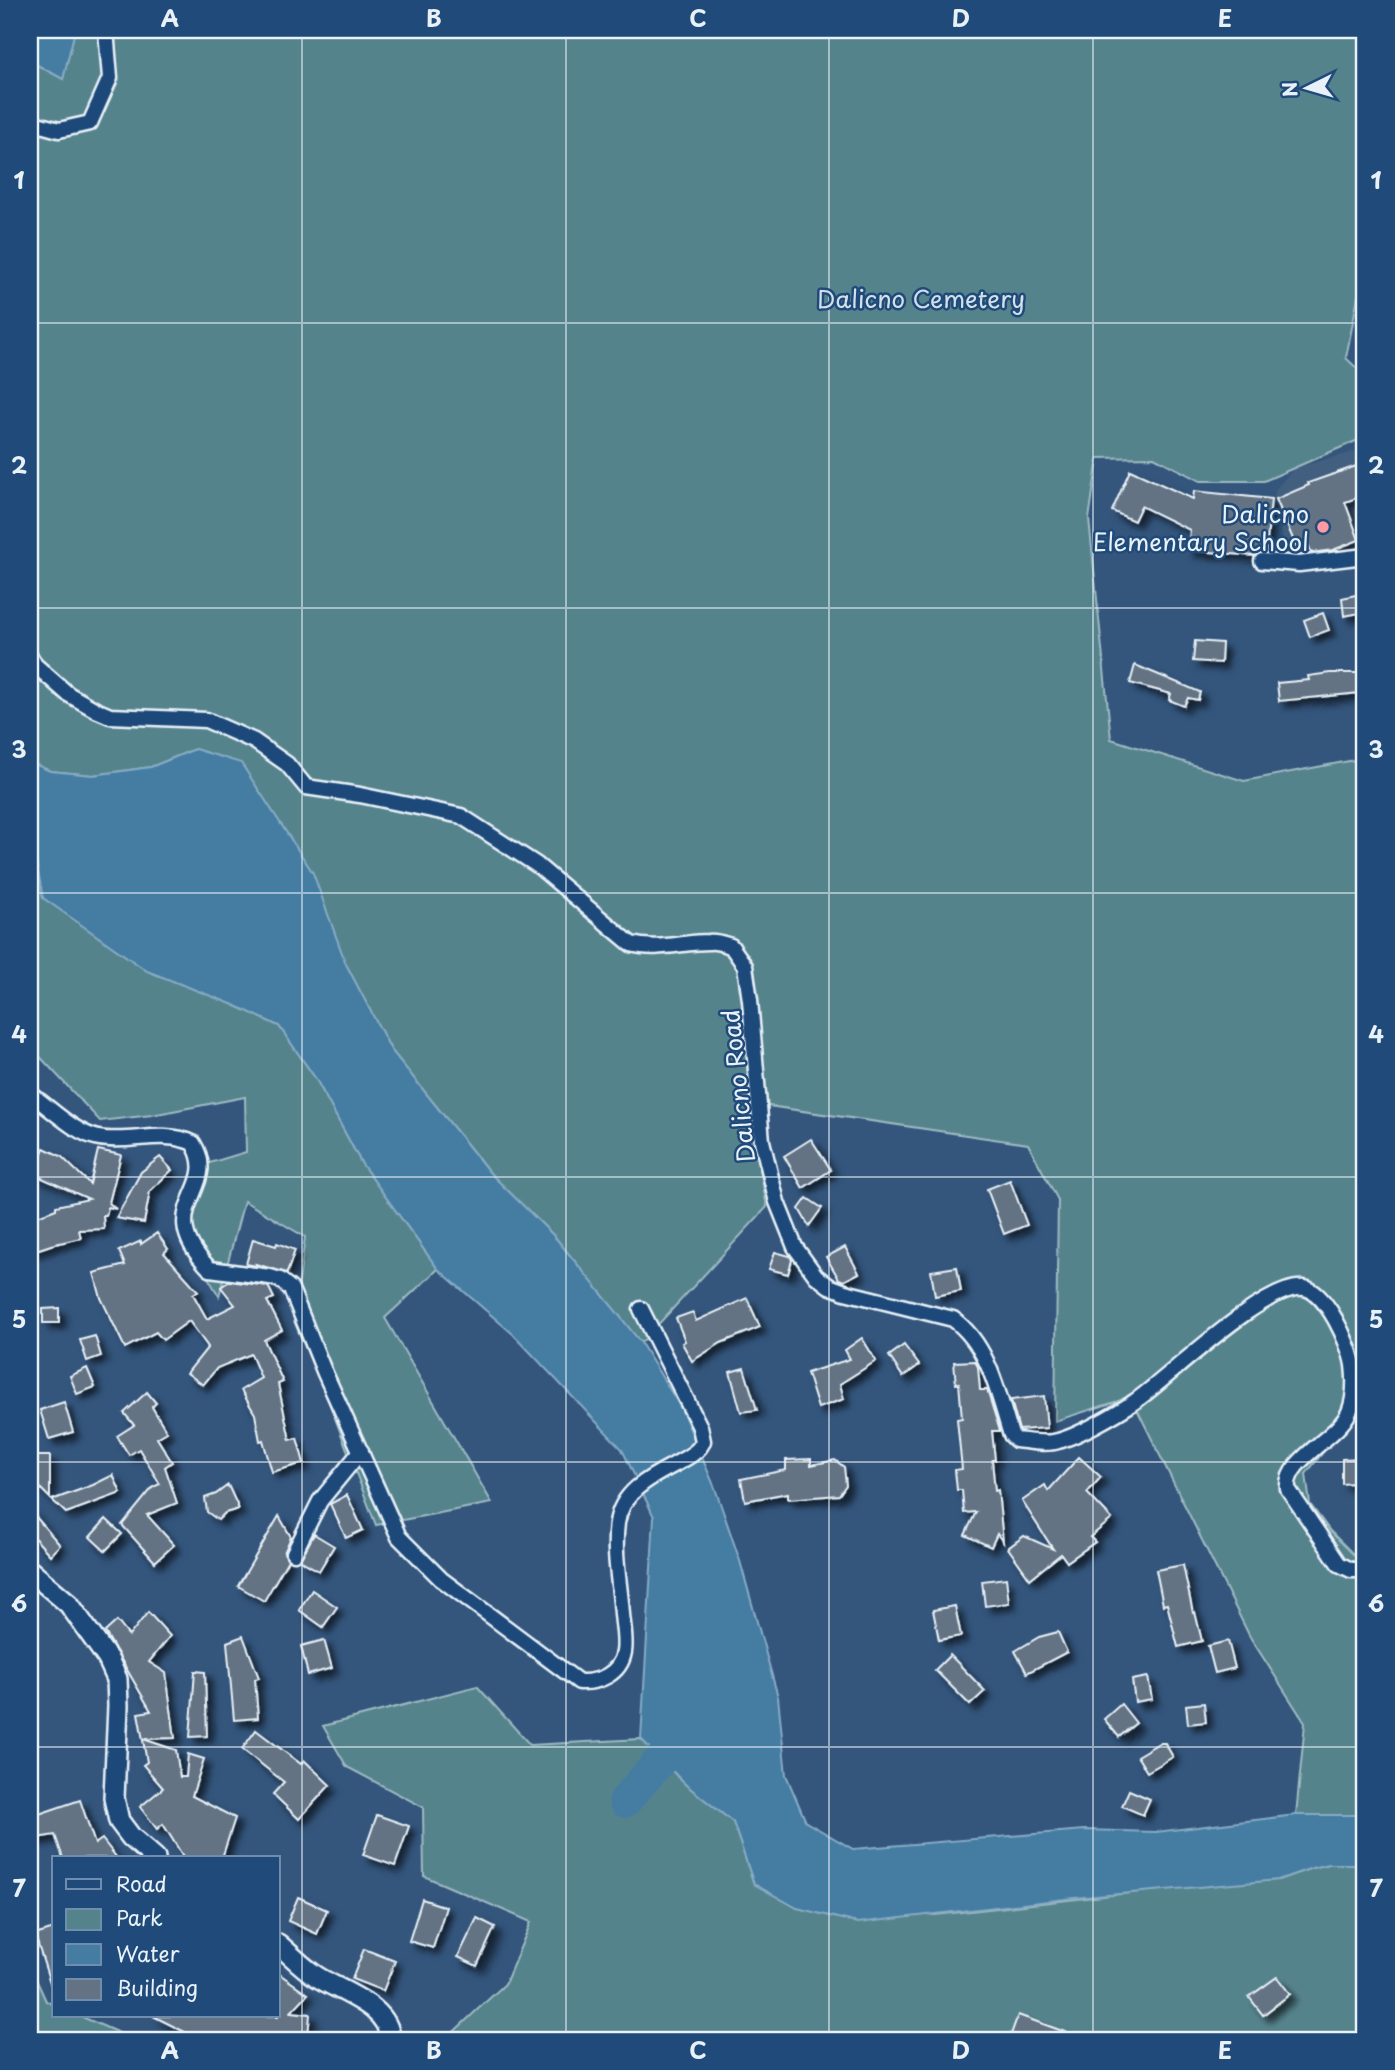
<svg xmlns="http://www.w3.org/2000/svg" width="1395" height="2070" viewBox="0 0 1395 2070" font-family="'Playpen Sans',sans-serif">
	<style>
		.built { fill: #425f7f }
		.green { fill: #55838c; stroke: #9ebac2; stroke-width: 2 }
		.water { fill: #457ca2; stroke: #86abc4; stroke-width: 2 }
		.lines { fill: none; stroke-linecap: round; stroke-linejoin: round }
		.river { stroke: #457ca2; stroke-width: 33 }
		.building { fill: #647383; stroke: #e8f1f8; stroke-width: 2; filter: url(#shadow) }
		.minor-casing { stroke: #e8f1f8; stroke-width: 19 }
		.secondary-casing { stroke: #e8f1f8; stroke-width: 24 }
		.minor { stroke: #1f4a7a; stroke-width: 14 }
		.secondary { stroke: #1f4a7a; stroke-width: 19 }
		.grid { fill: none; stroke: #e8f1f8; stroke-width: 2; stroke-opacity: 0.55 }
		.poi-dot { fill: #ff9aa2; stroke: #1f4a7a; stroke-width: 2.5 }
		.labels { text-anchor: middle; dominant-baseline: central; stroke-width: 5; stroke-linejoin: round; paint-order: stroke }
		.park-label { font-size: 24px; fill: #d2e0e8; stroke: #1f4a7a }
		.poi-label { font-size: 24px; fill: #e8f1f8; stroke: #1f4a7a; text-anchor: end }
		.street-label { font-size: 24px; fill: #e8f1f8; stroke: #1f4a7a }
		.neatline { fill: none; stroke: #e8f1f8; stroke-width: 2.5 }
		.grid-label { font-size: 23px; text-anchor: middle; font-weight: bold; fill: #e8f1f8 }
	</style>
	<defs>
		<filter id="shadow"><feDropShadow dx="6" dy="6" stdDeviation="3.5" flood-color="#0009"/></filter>
	</defs>
	<rect width="100%" height="100%" fill="#34567d"/>
	<filter id="ink" filterUnits="userSpaceOnUse"><feTurbulence type="fractalNoise" baseFrequency=".0143" numOctaves="2"/><feDisplacementMap in="SourceGraphic" scale="14" xChannelSelector="R" yChannelSelector="G"/><feConvolveMatrix kernelMatrix="1 2 1 2 8 2 1 2 1" color-interpolation-filters="sRGB"/></filter>
	<g filter="url(#ink)">
		<path class="built" d="M1365,449V550L1293,559L1288,554L1274,504L1275,490L1294,468Z"/>
		<g class="green">
			<path d="M75,30H1365V260L1346,358L1365,376V437L1264,481H1200L1154,457L1098,458L1089,519L1111,739L1244,781L1365,758V1412L1346,1423L1306,1474L1310,1504L1330,1531L1354,1555L1365,1554V1816L1296,1815L1305,1723L1250,1637L1131,1397L1055,1421L1058,1200L1028,1144L748,1103L767,1207L641,1343L554,1236L490,1173L391,1050L346,965L195,749L151,767L93,775L50,771L30,762V61L63,79Z"/>
			<path d="M30,852L35,855L43,898L234,1005L279,1026L316,1079L362,1164L438,1269L385,1318L492,1503L376,1525L328,1400L294,1321L305,1237L244,1201L219,1296L181,1232L206,1164L246,1152L245,1097L152,1115L100,1121L30,1046Z"/>
			<path d="M477,1686L530,1745L641,1739L685,1784L733,1822L754,1884L935,1915L1201,1885L1278,1880L1312,1868L1329,1864H1357L1365,1872V2040H445L505,1984L531,1922L424,1876L423,1807L347,1767L323,1726Z"/>
			<path d="M30,1966L46,2001L54,2005V2016H80L135,2040H30Z"/>
		</g>
		<g class="water">
			<path d="M30,30H75L63,79L30,61Z"/>
			<path d="M195,749L241,763L313,873L346,964L391,1050L490,1173L554,1236L615,1310L641,1343L681,1408L715,1488L740,1561L778,1697L786,1775L806,1822L853,1849L1084,1830L1156,1832L1296,1815H1360L1365,1816V1872L1357,1864H1329L1312,1868L1278,1880L1074,1898L858,1923L797,1908L754,1884L733,1822L685,1784L641,1739L654,1517L622,1449L513,1334L438,1269L362,1164L316,1079L279,1026L234,1005L147,971L43,898L35,855L30,852V762L50,771L93,775L151,767Z"/>
		</g>
		<g class="lines">
			<path class="river" d="M625,1801L690,1726"/>
		</g>
		<g class="building">
			<path d="M1365,463V495L1345,502L1359,540L1333,550L1311,553L1309,546L1298,551L1276,499L1309,485L1308,483Z"/>
			<path d="M1130,470L1193,499L1194,491L1271,499L1266,552H1259L1254,556L1188,550L1190,530L1141,506L1134,521L1112,511Z"/>
			<path d="M1365,593V612L1344,616L1342,598Z"/>
			<path d="M1323,613L1329,630L1310,637L1304,620Z"/>
			<path d="M1195,641L1222,643L1221,663L1193,661Z"/>
			<path d="M1135,665L1200,692L1198,700L1188,698L1184,706L1169,700L1171,694L1130,683Z"/>
			<path d="M1330,673H1360V693L1279,701L1277,683L1309,680L1308,676Z"/>
			<path d="M811,1139L831,1170L803,1188L784,1156Z"/>
			<path d="M44,1148L61,1156L90,1184L98,1150L121,1155L109,1203L116,1209L108,1207L106,1216H103L104,1229L79,1230L81,1238L51,1245L30,1252V1219L56,1209V1206L89,1199L33,1174Z"/>
			<path d="M160,1157L172,1170L150,1191L144,1223L116,1218L141,1172Z"/>
			<path d="M1010,1180L1027,1225L1004,1234L987,1189Z"/>
			<path d="M807,1198L822,1208L809,1226L799,1209Z"/>
			<path d="M157,1233L168,1249L164,1253L198,1291L193,1294L207,1319L235,1305L221,1287L229,1281L268,1286L274,1298L267,1301L282,1330L264,1340L283,1382L278,1384L290,1440L297,1438L304,1463L272,1472L263,1440L260,1441L255,1414L241,1390L261,1378L251,1354L217,1368L203,1385L187,1373L208,1347L189,1321L163,1340L156,1332L125,1348L101,1298L94,1273L125,1265L119,1251L141,1241V1244Z"/>
			<path d="M253,1239L276,1246L277,1243L295,1250L287,1273L256,1264L257,1266L246,1264Z"/>
			<path d="M845,1247L859,1273L844,1281L839,1279L826,1257Z"/>
			<path d="M775,1252L790,1256L792,1260L788,1274L769,1269Z"/>
			<path d="M957,1267L961,1291L935,1296L931,1271Z"/>
			<path d="M747,1298L760,1327L721,1343L692,1361L682,1343L685,1341L676,1318L693,1312L696,1321Z"/>
			<path d="M59,1308V1323H43V1309Z"/>
			<path d="M95,1336L101,1356L87,1361L80,1340Z"/>
			<path d="M862,1338L876,1361L840,1384L844,1399L818,1408L807,1373L850,1359L845,1350Z"/>
			<path d="M904,1345L919,1365L903,1377L889,1356Z"/>
			<path d="M975,1361L978,1367L980,1390H987L1000,1431H992L995,1460H992L995,1491L998,1490L1003,1542L997,1534L991,1547L965,1535L976,1512L964,1513L962,1490H957L955,1470L962,1469L957,1419L962,1418L959,1383L956,1384L954,1362Z"/>
			<path d="M87,1368L95,1387L77,1394L70,1376Z"/>
			<path d="M744,1368L757,1410L741,1412L730,1372Z"/>
			<path d="M147,1392L156,1403L152,1407L167,1432L157,1438L172,1462L165,1467L177,1503L147,1515L174,1545L155,1562L122,1525L153,1487L160,1484L139,1449L129,1455L117,1436L134,1425L124,1413Z"/>
			<path d="M1044,1396L1047,1428L1019,1430L1011,1400Z"/>
			<path d="M64,1402L73,1432L49,1439L40,1410Z"/>
			<path d="M30,1456H50V1498L30,1478Z"/>
			<path d="M1079,1457L1101,1477L1087,1493L1112,1519L1090,1537L1095,1542L1067,1562L1061,1554L1030,1579L1008,1548L1024,1536L1053,1549L1022,1501L1045,1485L1048,1491Z"/>
			<path d="M1365,1458V1482L1342,1484V1459Z"/>
			<path d="M811,1459V1465L835,1460L844,1467L846,1485L839,1495L788,1499V1493L745,1501L741,1479L786,1470V1460Z"/>
			<path d="M113,1475L121,1493L66,1513L52,1500L93,1485Z"/>
			<path d="M228,1485L239,1509L225,1513L218,1520L207,1512L205,1498L216,1494Z"/>
			<path d="M347,1495L363,1530L346,1538L330,1504Z"/>
			<path d="M30,1510L60,1545L50,1555L30,1533Z"/>
			<path d="M279,1516L291,1537L284,1553L288,1560L264,1601L238,1586Z"/>
			<path d="M106,1519L122,1534L105,1551L90,1537Z"/>
			<path d="M314,1534L334,1546L319,1571L300,1560Z"/>
			<path d="M1183,1565L1193,1613L1195,1612L1202,1641L1178,1647L1167,1604L1163,1605L1156,1570Z"/>
			<path d="M1006,1578L1009,1603L985,1606L982,1581Z"/>
			<path d="M312,1590L337,1607L323,1627L299,1610Z"/>
			<path d="M955,1606L961,1636L939,1640L933,1610Z"/>
			<path d="M148,1612L170,1636L149,1662L166,1673L175,1738L143,1739L176,1750L180,1777H186L188,1754L204,1759L192,1796L235,1818L222,1858H184L163,1824L157,1829L140,1807L163,1788L143,1765L147,1762L138,1713L151,1711L105,1632L117,1621L129,1636Z"/>
			<path d="M1058,1632L1067,1652L1027,1673L1015,1651L1039,1637Z"/>
			<path d="M243,1636L259,1678L255,1679L258,1718L234,1720L227,1642Z"/>
			<path d="M324,1640L332,1668L308,1675L301,1646Z"/>
			<path d="M1228,1641L1235,1668L1215,1673L1208,1646Z"/>
			<path d="M950,1655L985,1691L970,1705L935,1670Z"/>
			<path d="M195,1671L205,1672L207,1736L190,1737Z"/>
			<path d="M1148,1677L1152,1699L1135,1702L1132,1680Z"/>
			<path d="M1204,1703L1206,1722L1188,1724L1186,1705Z"/>
			<path d="M1121,1704L1136,1723L1119,1737L1104,1719Z"/>
			<path d="M256,1730L301,1764L304,1760L330,1785L299,1819L273,1794L284,1782L242,1749Z"/>
			<path d="M1159,1743H1165L1173,1757L1147,1772L1137,1756Z"/>
			<path d="M1129,1790L1150,1799L1143,1815L1122,1806Z"/>
			<path d="M80,1800L95,1844L102,1839L117,1858H63L55,1835L30,1839V1817Z"/>
			<path d="M377,1815L409,1826L395,1866L363,1855Z"/>
			<path d="M298,1897L327,1910L317,1934L288,1921Z"/>
			<path d="M422,1899L446,1907L433,1948L409,1941Z"/>
			<path d="M477,1918L495,1927L477,1966L458,1957Z"/>
			<path d="M54,1929V1986H51L35,1935Z"/>
			<path d="M364,1949L395,1961L383,1991L352,1979Z"/>
			<path d="M278,1973L308,1994L291,2012L310,2014L308,2036L292,2034L294,2040H211L203,2032L189,2039L185,2032L153,2016H278Z"/>
			<path d="M1277,1977L1290,1994L1263,2015L1249,1997Z"/>
			<path d="M1018,2015L1082,2038V2040H1009Z"/>
		</g>
		<g class="lines">
			<g class="minor-casing">
				<g id="minor">
					<path d="M30,122L59,130L90,123L110,78L106,30"/>
					<path d="M1262,561L1299,564L1365,556"/>
					<path d="M30,656L35,665L68,694L96,710L110,716L206,720L254,741L287,764L306,787L360,795L461,816L537,865L631,944C658,951 682,942 709,942C716,941 724,944 731,946L745,966L750,1000L762,1141L777,1202L795,1247L816,1276L829,1286L845,1292L953,1319C989,1345 998,1394 1011,1435L1016,1440C1028,1441 1046,1445 1058,1441C1078,1436 1116,1414 1134,1402C1169,1378 1264,1283 1304,1288C1326,1291 1350,1345 1353,1365C1355,1381 1355,1398 1349,1412C1338,1438 1284,1460 1288,1489L1339,1564L1351,1570H1365"/>
					<path d="M30,1094C51,1108 74,1133 99,1138C130,1144 163,1129 193,1143C223,1191 149,1207 210,1269L270,1277L280,1280L291,1289L324,1371L399,1537L441,1579L579,1682C599,1683 620,1674 624,1652C626,1640 623,1626 622,1614C620,1585 613,1553 617,1523C624,1472 696,1466 703,1441L700,1427L641,1309"/>
					<path d="M294,1553L320,1501L361,1451"/>
				</g>
			</g>
			<g class="secondary-casing">
				<g id="secondary">
					<path d="M30,1571L69,1604L108,1659L117,1679L118,1706L114,1798L119,1821L131,1837L155,1858"/>
					<path d="M278,1944C290,1954 302,1967 316,1976C340,1992 390,2005 390,2040"/>
				</g>
			</g>
			<use href="#minor" class="minor"/>
			<use href="#secondary" class="secondary"/>
		</g>
	</g>
	<path class="grid" d="M302,30V2040M566,30V2040M829,30V2040M1093,30V2040M30,323H1365M30,608H1365M30,893H1365M30,1177H1365M30,1462H1365M30,1747H1365"/>
	<circle class="poi-dot" cx="1323" cy="527" r="7"/>
	<g class="labels">
		<g class="park-label">
			<text x="921" y="298">Dalicno Cemetery</text>
		</g>
		<g class="poi-label">
			<text x="1309" y="513">Dalicno<tspan x="1309" dy="28">Elementary School</tspan></text>
		</g>
		<g class="street-label">
			<text transform="translate(737 1086) rotate(-96)">Dalicno Road</text>
		</g>
	</g>
	<rect width="1395" height="2070" fill="none" stroke="#1f4a7a" stroke-width="77"/>
	<rect x="52" y="1856" width="228" height="161" fill="#1f4a7a" stroke="#6f8dac" stroke-width="2"/>
	<rect x="66" y="1879" width="35" height="10" fill="#1f4a7a" stroke="#6f8dac" stroke-width="2"/>
	<text x="116" y="1892" font-size="21" fill="#e8f1f8">Road</text>
	<rect x="66" y="1909" width="35" height="21" fill="#55838c" stroke="#6f8dac" stroke-width="2"/>
	<text x="116" y="1926" font-size="21" fill="#e8f1f8">Park</text>
	<rect x="66" y="1944" width="35" height="21" fill="#457ca2" stroke="#6f8dac" stroke-width="2"/>
	<text x="116" y="1962" font-size="21" fill="#e8f1f8">Water</text>
	<rect x="66" y="1979" width="35" height="21" fill="#647383" stroke="#6f8dac" stroke-width="2"/>
	<text x="116" y="1996" font-size="21" fill="#e8f1f8">Building</text>
	<g transform="translate(1307 88) rotate(265)" stroke="#1f4a7a" stroke-width="5" paint-order="stroke">
	<path d="M0-5L12 26L0 18L-12 26Z" fill="#e8f1f8"/>
	<text y="-10" font-size="19" font-weight="bold" text-anchor="middle" fill="#e8f1f8">N</text>
	</g>
	<rect x="38" y="38" width="1318" height="1994" class="neatline"/>
	<g class="grid-label">
		<text x="170" y="27">A</text>
		<text x="434" y="27">B</text>
		<text x="698" y="27">C</text>
		<text x="961" y="27">D</text>
		<text x="1225" y="27">E</text>
		<text x="19" y="189">1</text>
		<text x="1376" y="189">1</text>
		<text x="19" y="474">2</text>
		<text x="1376" y="474">2</text>
		<text x="19" y="758">3</text>
		<text x="1376" y="758">3</text>
		<text x="19" y="1043">4</text>
		<text x="1376" y="1043">4</text>
		<text x="19" y="1328">5</text>
		<text x="1376" y="1328">5</text>
		<text x="19" y="1612">6</text>
		<text x="1376" y="1612">6</text>
		<text x="19" y="1897">7</text>
		<text x="1376" y="1897">7</text>
		<text x="170" y="2059">A</text>
		<text x="434" y="2059">B</text>
		<text x="698" y="2059">C</text>
		<text x="961" y="2059">D</text>
		<text x="1225" y="2059">E</text>
	</g>
</svg>
